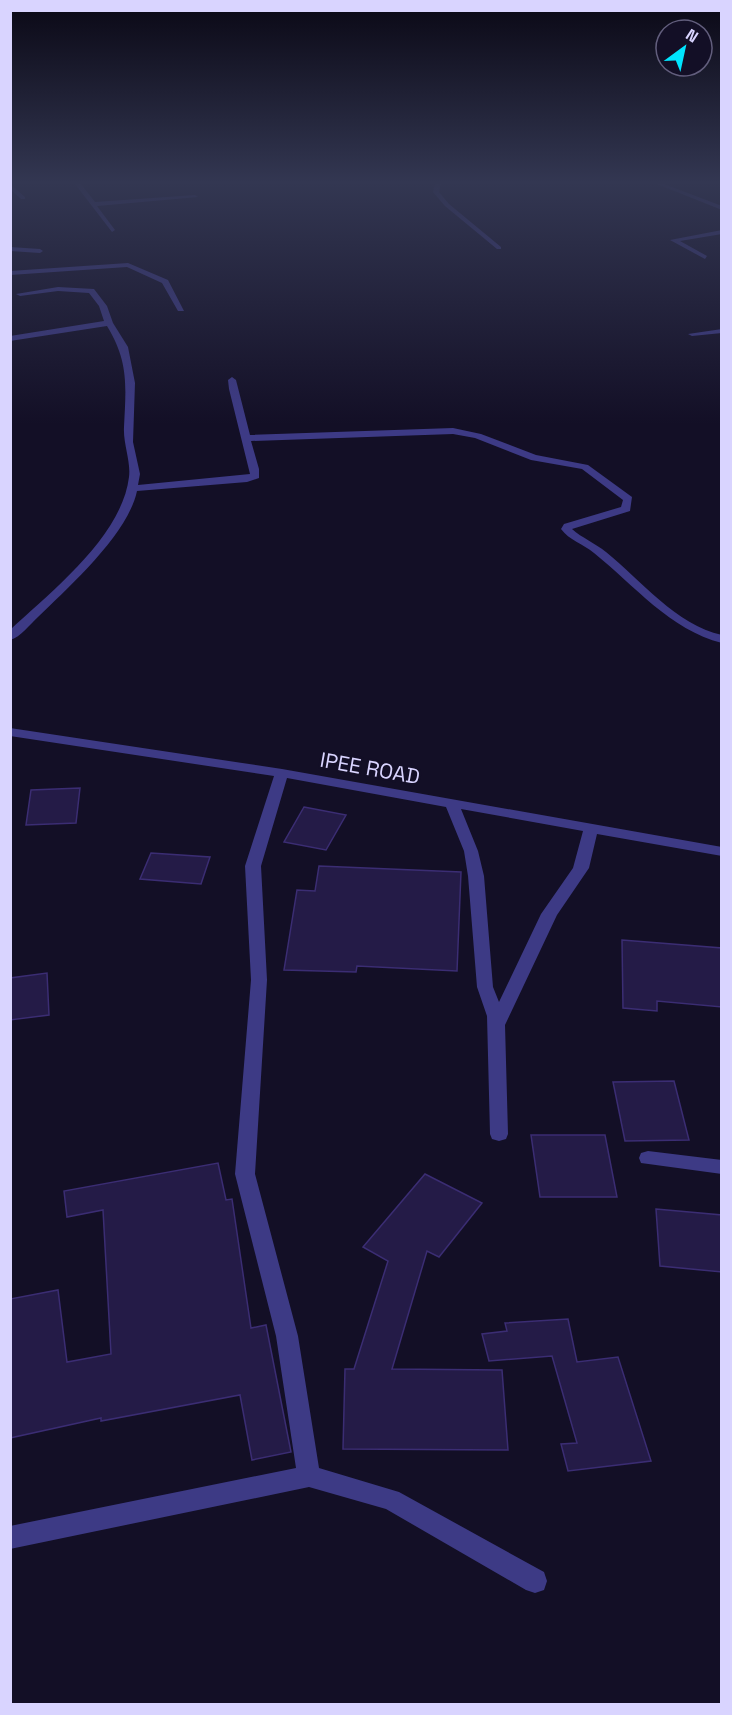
<svg xmlns="http://www.w3.org/2000/svg" width="732" height="1715" viewBox="0 0 732 1715" font-family="'Space Grotesk',sans-serif">
	<style>
		.building { fill: #241b47; stroke: #3b2d73; stroke-width: 1.5 }
		.lines { fill: none; stroke-linecap: round; stroke-linejoin: round }
		.minor { fill: #3d3a85; fill-rule: evenodd }
		.labels { text-anchor: middle; dominant-baseline: central; stroke-width: 4.5; stroke-linejoin: round; paint-order: stroke }
		.street-label { font-size: 21px; fill: #d9d4ff; stroke: #130f26 }
	</style>
	<rect width="100%" height="100%" fill="#130f26"/>
	<g class="building">
		<path d="M80,788L76,823L26,825L31,790Z"/>
		<path d="M304,807L346,815L326,850L284,842Z"/>
		<path d="M151,853L210,857L201,884L140,879Z"/>
		<path d="M319,866L461,872L457,971L357,966L356,972L284,970L297,890L315,891Z"/>
		<path d="M622,940L722,948V1007L657,1001V1011L623,1008Z"/>
		<path d="M47,973L49,1015L10,1020V978Z"/>
		<path d="M674,1081L689,1140L625,1141L613,1082Z"/>
		<path d="M531,1135H605L617,1197H540Z"/>
		<path d="M218,1163L226,1200L232,1199L251,1328L266,1325L291,1452L252,1460L240,1395L101,1421V1418L10,1438V1299L58,1290L67,1362L111,1354L103,1210L67,1217L64,1191Z"/>
		<path d="M425,1174L482,1203L439,1257L427,1251L392,1369L502,1370L508,1450L343,1449L345,1369H354L388,1261L363,1247Z"/>
		<path d="M656,1209L722,1215V1272L660,1266Z"/>
		<path d="M568,1319L577,1362L618,1357L651,1461L568,1471L561,1444L577,1443L552,1356L489,1361L482,1334L507,1331L505,1323Z"/>
	</g>
	<g class="lines">
		<g class="minor">
			<path d="M10,184L25,197V199H21L10,189Z"/>
			<path d="M75,184H81L95,202L195,195L198,197L97,206L115,230L112,232Z"/>
			<path d="M435,184H441L439,192L449,204L501,247V249H497L445,206L433,192Z"/>
			<path d="M657,184H664L722,206V210Z"/>
			<path d="M722,230V234L680,241L707,256L705,259L670,240Z"/>
			<path d="M10,247L40,249L43,251L40,253L10,251Z"/>
			<path d="M128,263L168,280L184,311H178L162,283L127,267L10,275V271Z"/>
			<path d="M58,287L94,289L107,306L113,323L128,347L135,383L133,442L140,474L138,485L250,474L229,389L228,380L232,377L236,380L250,435L453,428L481,434L536,455L588,465L632,497L630,511L572,529C582,538 595,543 606,552C641,580 676,625 722,635V643C670,630 634,585 594,553C583,544 569,540 561,529L564,524L621,507L623,500L582,469L531,460L475,438L453,434L251,441L259,469V478L247,482L137,491C128,534 69,587 38,617C30,624 21,637 10,640V630C52,591 122,536 129,477C131,461 123,444 124,427C126,386 129,362 107,326L10,341V336L104,321L99,306L89,293L58,291L20,296L16,294Z"/>
			<path d="M722,329V333L692,336L688,334Z"/>
			<path d="M10,728L282,769L722,847V856L597,834L589,868L557,915L505,1025L508,1134L506,1139L499,1141L492,1139L490,1134L487,1016L477,987L468,876L464,851L446,807L287,778L261,866L267,980L255,1174L298,1336L319,1468L399,1492L544,1572L547,1581L544,1590L535,1593L526,1590L386,1509L309,1487L10,1549V1526L296,1468L276,1336L235,1174L251,980L245,866L274,776L10,736ZM461,809L583,831L573,868L541,914L499,1002L493,987L484,876L478,851Z"/>
			<path d="M648,1151L722,1160V1174L641,1163L639,1158L641,1153Z"/>
		</g>
	</g>
	<linearGradient id="sky" x2="0" y2="1"><stop stop-color="#0a0815"/><stop offset="0.43" stop-color="#333752"/><stop offset="1" stop-color="#333752" stop-opacity="0"/></linearGradient>
	<rect width="732" height="424" fill="url(#sky)"/>
	<g class="labels">
		<g class="street-label">
			<text transform="translate(370 768) rotate(10)">IPEE ROAD</text>
		</g>
	</g>
	<rect width="732" height="1715" fill="none" stroke="#d9d4ff" stroke-width="24"/>
	<g transform="translate(684 48) rotate(33)"><circle r="28" fill="#130f26" stroke="#625e7d" stroke-width="1.5"/>
	<path d="M0-4.5L10 22L0 15L-10 22Z" fill="#00e5ff"/>
	<text y="-9" font-size="16" font-weight="bold" text-anchor="middle" fill="#d9d4ff">N</text>
	</g>
</svg>
